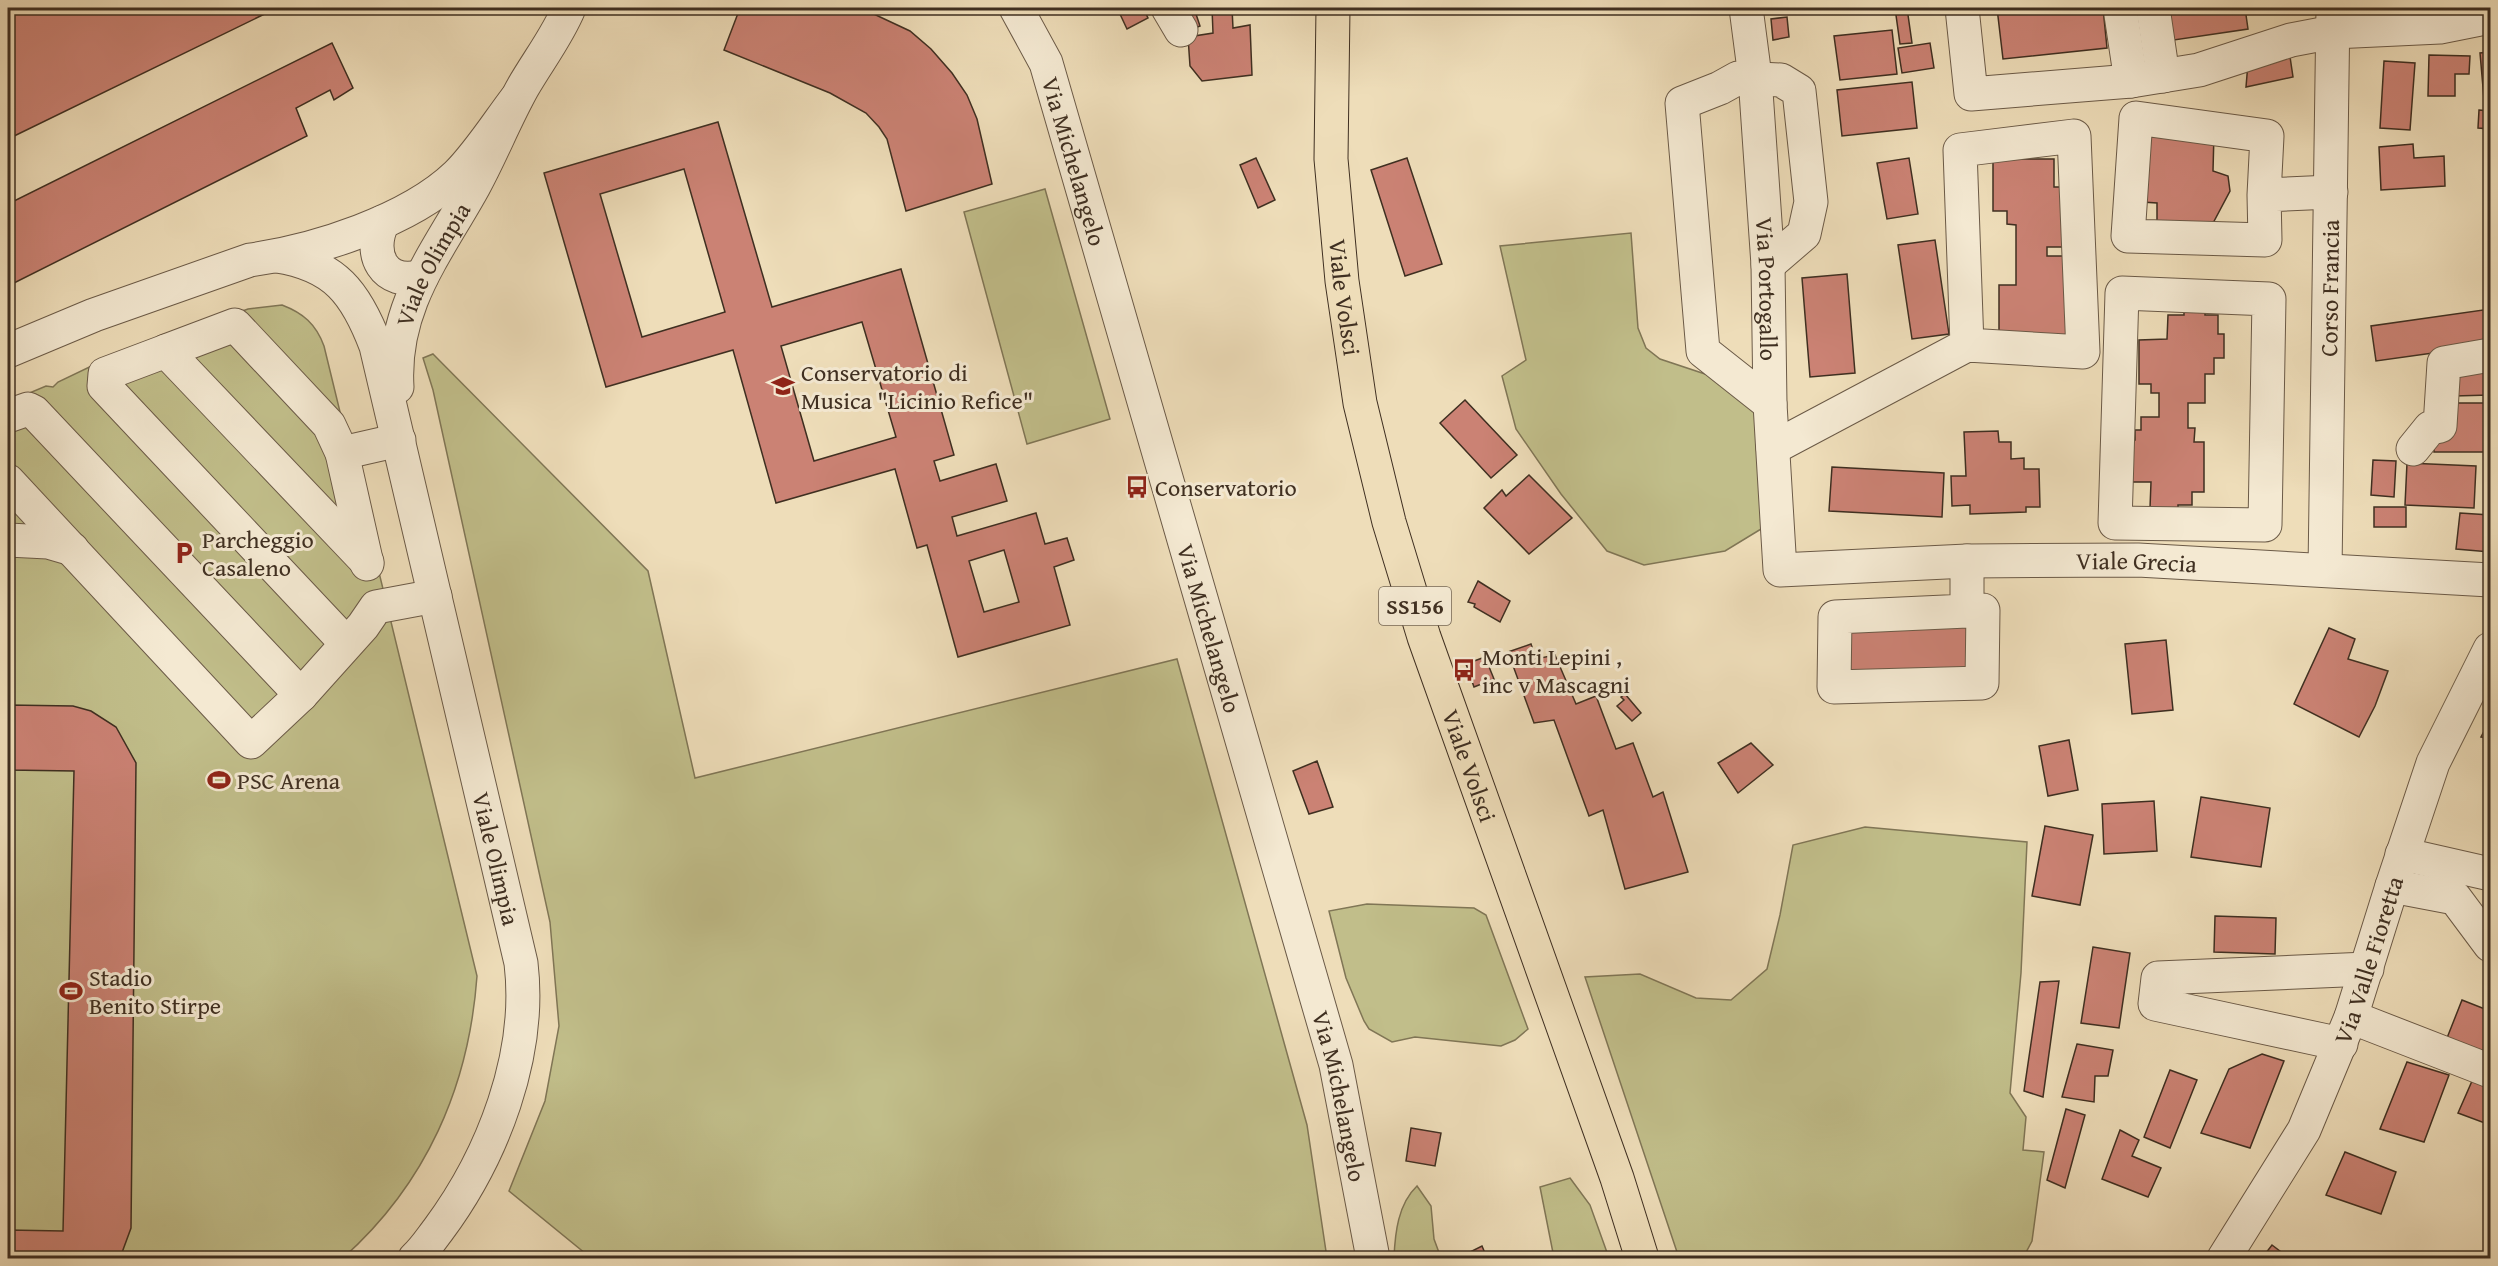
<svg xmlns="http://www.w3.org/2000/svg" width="2498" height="1266" viewBox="0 0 2498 1266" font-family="'Gentium Book Plus',serif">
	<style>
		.green { fill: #c1be8a; stroke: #807656; stroke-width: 1.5 }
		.building { fill: #cb8274; stroke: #3f2f21; stroke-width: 1.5; fill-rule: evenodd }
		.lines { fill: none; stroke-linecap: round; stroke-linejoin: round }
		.minor-casing { stroke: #6b5a47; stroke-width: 35 }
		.major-casing { stroke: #3f2f21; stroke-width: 35 }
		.minor { stroke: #f4e9d2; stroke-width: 33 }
		.major { stroke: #eeddb9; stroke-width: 33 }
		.labels { text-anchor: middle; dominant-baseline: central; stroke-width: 6; stroke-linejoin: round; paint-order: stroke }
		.shield { fill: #f4e9d2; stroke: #756756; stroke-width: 1.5 }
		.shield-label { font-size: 22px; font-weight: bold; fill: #3f2f21 }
		.street-label { font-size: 24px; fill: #3f2f21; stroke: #f4e9d2 }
		.poi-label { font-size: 24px; fill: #3f2f21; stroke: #f4e9d2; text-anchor: start }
	</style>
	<rect width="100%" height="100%" fill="#eeddb9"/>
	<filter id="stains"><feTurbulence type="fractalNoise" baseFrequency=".00333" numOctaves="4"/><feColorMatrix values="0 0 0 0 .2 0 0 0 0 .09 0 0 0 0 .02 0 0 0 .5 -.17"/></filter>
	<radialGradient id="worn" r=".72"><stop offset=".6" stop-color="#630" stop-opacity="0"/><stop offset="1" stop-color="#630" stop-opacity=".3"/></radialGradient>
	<g class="green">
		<path d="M1045,189L1110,419L1027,444L964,212Z"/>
		<path d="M1631,233L1638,328L1646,348L1660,359L1723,380L1759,414L1766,526L1725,551L1644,565L1607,551L1561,494L1516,429L1502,376L1526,360L1500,246Z"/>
		<path d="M282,305C303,313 316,324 324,346L477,976C469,1087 426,1184 343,1258H8V402L46,386L53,387L58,382L102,361L248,309Z"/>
		<path d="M433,354L648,571L695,778L1177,659L1307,1125L1327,1258H591L509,1191L545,1101L559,1026L550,922L433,390L423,358Z"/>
		<path d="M1865,827L2027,842L2021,973L2010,1093L2026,1117L2023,1150L2044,1152L2032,1241L2023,1258H1679L1585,977L1640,974L1696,998L1731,1000L1767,969L1780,915L1793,845Z"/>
		<path d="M1367,904L1474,908L1486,915L1528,1029L1515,1040L1501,1046L1415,1037L1392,1042L1369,1029L1364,1021L1346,978L1329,911Z"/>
		<path d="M1570,1178L1590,1205L1609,1258H1554L1540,1187Z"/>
		<path d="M1417,1186L1431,1206L1434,1239L1441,1258H1394C1395,1233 1398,1204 1417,1186Z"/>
	</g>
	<g class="building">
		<path d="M8,8H277L8,139Z"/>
		<path d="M740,8H861L910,31L931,49L952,73L967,95L977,119L992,184L906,211L887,139L879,127L866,113L830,93L724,50Z"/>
		<path d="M1129,8H1143L1148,18L1127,29L1119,12Z"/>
		<path d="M1194,8L1200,26L1187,31L1180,12Z"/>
		<path d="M1212,8H1232L1233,28L1250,25L1252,75L1202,81L1190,66L1188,37L1213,33Z"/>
		<path d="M1593,8H1621V9L1593,11Z"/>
		<path d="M1895,8H1907L1912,43L1900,44Z"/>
		<path d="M1997,8H2103L2107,48L2003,59Z"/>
		<path d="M2169,8H2245L2248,29L2174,40Z"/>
		<path d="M1787,17L1789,37L1773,40L1771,19Z"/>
		<path d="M1892,30L1897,74L1840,80L1834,36Z"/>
		<path d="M332,43L353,88L334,100L330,90L296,108L307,136L8,286V204Z"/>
		<path d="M1930,43L1934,68L1902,73L1898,48Z"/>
		<path d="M2289,50L2293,77L2246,87L2248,63Z"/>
		<path d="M2490,52V98L2484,99L2480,53Z"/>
		<path d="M2429,55L2470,56L2469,74H2455V96H2428Z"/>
		<path d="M2384,61L2415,63L2410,130L2380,128Z"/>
		<path d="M1912,82L1917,128L1842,136L1837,90Z"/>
		<path d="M2479,110L2490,111V129L2478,128Z"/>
		<path d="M718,122L772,307L901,269L954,455L934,461L940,481L996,464L1007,501L952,517L957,536L1036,513L1045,544L1067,538L1074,560L1054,567L1070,625L958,657L927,545L917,548L895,469L776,503L733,350L606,387L544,173ZM684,169L725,312L642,337L600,194ZM862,322L896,437L814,461L781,346ZM1004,550L1019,602L984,612L969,561Z"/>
		<path d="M2144,132L2214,133L2213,171L2228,176L2230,191L2212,225L2157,223V203L2142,202Z"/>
		<path d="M2413,144L2414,158L2444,156L2445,186L2381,190L2379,147Z"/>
		<path d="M1256,158L1275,200L1258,208L1240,165Z"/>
		<path d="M1407,158L1442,264L1405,276L1371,170Z"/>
		<path d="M1909,158L1918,214L1887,219L1877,163Z"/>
		<path d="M1993,159H2054V187H2064V247H2047V256H2065L2066,342H1999V285H2016V225L2007,224V211H1993Z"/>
		<path d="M1935,240L1949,334L1912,339L1898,245Z"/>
		<path d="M1847,274L1855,373L1810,377L1802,278Z"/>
		<path d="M2184,306H2205V315H2218V334H2224V358H2214V374H2205V403H2188V428H2195L2194,442H2204V492H2192V505H2178V516L2150,508L2151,482H2122V440H2135V430H2141V417H2159V393H2151V384H2139V340L2167,339L2168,315H2184Z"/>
		<path d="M2490,309V345L2376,361L2371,326Z"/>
		<path d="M2490,365V395L2454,396L2453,366Z"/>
		<path d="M1465,400L1517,455L1491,478L1440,423Z"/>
		<path d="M2448,403H2490V452H2434V440Z"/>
		<path d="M1998,431L1999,442H2011V459L2024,458V469H2039L2040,507H2026V512L1970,514V505L1952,506L1951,476H1966L1964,432Z"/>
		<path d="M2373,460L2396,461L2394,497L2371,495Z"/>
		<path d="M2407,463L2476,466L2474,508L2405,505Z"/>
		<path d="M1832,467L1944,473L1942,517L1829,511Z"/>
		<path d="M1529,475L1572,518L1529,554L1484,508L1502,490L1506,496Z"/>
		<rect x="2374" y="507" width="32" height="20"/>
		<path d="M2460,513L2490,515V552L2456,549Z"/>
		<path d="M1478,581L1510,601L1500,622L1474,607L1475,604L1468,602Z"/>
		<path d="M1970,621L1972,668L1847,674L1845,627Z"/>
		<path d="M2329,628L2355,639L2348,659L2388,671L2375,706L2359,737L2294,704Z"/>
		<path d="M2166,640L2173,710L2132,714L2125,644Z"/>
		<path d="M1531,644L1536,659L1555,655L1576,704L1596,696L1616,749L1633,743L1653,797L1663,792L1688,872L1625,889L1603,810L1589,816L1554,720L1534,723L1508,652Z"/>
		<path d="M1485,657L1494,679L1474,687L1466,664Z"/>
		<path d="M1625,694L1641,713L1632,721L1617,706L1624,700L1621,697Z"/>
		<path d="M8,705L73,706L91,711L116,727L136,763L131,1228L120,1258H8V1230L63,1231L74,771L8,770Z"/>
		<path d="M2490,720V739L2481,737Z"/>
		<path d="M2069,740L2078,790L2048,796L2039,746Z"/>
		<path d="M1751,743L1773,765L1738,793L1718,763Z"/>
		<path d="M1317,761L1333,807L1309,814L1293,771Z"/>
		<path d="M2201,797L2270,808L2261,867L2191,857Z"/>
		<path d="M2154,801L2157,851L2104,854L2102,804Z"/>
		<path d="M2045,826L2093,835L2080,905L2032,896Z"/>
		<path d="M2215,916L2276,918L2275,954L2214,952Z"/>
		<path d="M2093,947L2130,953L2119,1028L2081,1023Z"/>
		<path d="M2059,981L2043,1097L2024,1091L2040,982Z"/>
		<path d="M2462,1000L2490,1011V1061L2445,1043Z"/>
		<path d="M2077,1044L2113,1050L2108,1076H2095L2094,1102L2062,1097Z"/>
		<path d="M2262,1054L2284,1061L2250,1148L2201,1133L2229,1069Z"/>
		<path d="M2407,1062L2449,1075L2424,1142L2380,1129Z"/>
		<path d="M2170,1070L2197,1080L2170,1148L2144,1137Z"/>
		<path d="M2476,1072L2490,1077V1125L2458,1113Z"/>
		<path d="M2066,1109L2085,1115L2065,1188L2047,1180Z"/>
		<path d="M1411,1128L1441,1133L1435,1166L1406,1161Z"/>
		<path d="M2120,1130L2139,1140L2132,1156L2161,1168L2148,1197L2102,1179Z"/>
		<path d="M2345,1152L2396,1172L2381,1214L2326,1195Z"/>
		<path d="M2272,1245L2289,1258H2262Z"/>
		<path d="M1482,1246L1487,1258H1460V1257Z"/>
	</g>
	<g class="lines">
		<g class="minor-casing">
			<g id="minor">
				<path id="s1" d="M1016,8L1046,63L1336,1065L1373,1258"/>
				<path d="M1168,8L1181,30"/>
				<path id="s2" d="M1746,8L1755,77L1768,265L1770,404L1780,570L1967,561L2138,560L2490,580"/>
				<path d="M1962,8L1971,94L2131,81L2199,70L2291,40L2333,32L2440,27L2490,17"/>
				<path d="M2120,8L2131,81"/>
				<path d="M2153,8L2163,76"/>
				<path d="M2264,195L2267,136L2136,118L2128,236L2265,240L2264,195L2331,192"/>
				<path d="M383,222C367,254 384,287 422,276"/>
				<path id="s3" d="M277,256C335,265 356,293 376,346L521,963C532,1055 493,1156 438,1230C431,1239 424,1250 415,1258"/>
				<path d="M1768,265L1804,234L1811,202L1799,91L1781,80L1738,78L1720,88L1682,103L1703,351L1770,404"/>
				<path d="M2122,293L2269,299L2265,525L2115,523Z"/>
				<path d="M8,351L94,315L250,260C315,251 409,221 457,175C479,153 497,124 516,99"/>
				<path d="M166,351L235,325L329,425L342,453L367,564"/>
				<path id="s4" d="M397,387C392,306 437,253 474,186C492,153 505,119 523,87C538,61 558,35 569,8"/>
				<path d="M8,416L28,409L34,412L301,695"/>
				<path d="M1773,448L1967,345L2083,352L2074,136L1960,150L1967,345"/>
				<path d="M2413,449L2430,428L2440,426L2444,363L2490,355"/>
				<path d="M342,453L399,440"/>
				<path d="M8,481L251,742L301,695L363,626L376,607L435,596"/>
				<path d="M8,540L48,542L72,549"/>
				<path id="s5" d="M2325,570L2333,8"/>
				<path d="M1967,611L1835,617L1834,687L1982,683L1983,610L1967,611V561"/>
				<path d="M346,643L104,386L105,374L166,351L367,562"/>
				<path d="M2402,854L2490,874"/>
				<path d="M2392,886L2455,898L2490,945"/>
				<path d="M2351,1017L2490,1071"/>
				<path d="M2341,1044L2155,1004L2158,978L2367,969"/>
				<path id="s6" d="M2224,1258L2304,1130L2351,1017L2392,886L2433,763L2490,649"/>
			</g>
		</g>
		<g class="major-casing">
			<g id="major">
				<path id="s7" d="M1333,8L1331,159L1342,281L1360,403L1389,522L1424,637L1617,1178L1642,1258"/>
			</g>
		</g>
		<use href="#minor" class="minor"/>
		<use href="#major" class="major"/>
	</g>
	<defs>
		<g id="university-bare" transform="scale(1.8)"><path d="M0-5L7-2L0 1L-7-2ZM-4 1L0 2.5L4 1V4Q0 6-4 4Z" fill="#8f2418" stroke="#f4e9d2" stroke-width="2.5" paint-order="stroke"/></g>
		<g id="bus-bare" transform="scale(1.8)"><path d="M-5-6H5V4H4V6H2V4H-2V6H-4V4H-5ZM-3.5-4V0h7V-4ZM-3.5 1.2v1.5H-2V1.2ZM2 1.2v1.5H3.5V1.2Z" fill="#8f2418" stroke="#f4e9d2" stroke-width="2.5" paint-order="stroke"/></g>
		<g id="parking-bare" transform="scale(1.8)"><path d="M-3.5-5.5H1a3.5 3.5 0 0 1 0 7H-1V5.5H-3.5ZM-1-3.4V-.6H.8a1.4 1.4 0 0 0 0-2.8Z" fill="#8f2418" stroke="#f4e9d2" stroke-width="2.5" paint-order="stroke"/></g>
		<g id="stadium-bare" transform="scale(1.8)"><path d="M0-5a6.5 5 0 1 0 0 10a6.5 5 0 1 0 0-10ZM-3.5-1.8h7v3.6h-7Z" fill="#8f2418" stroke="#f4e9d2" stroke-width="2.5" paint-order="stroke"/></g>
	</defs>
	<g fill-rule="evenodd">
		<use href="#university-bare" x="783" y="386"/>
		<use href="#bus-bare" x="1137" y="487"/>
		<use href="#parking-bare" x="184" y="553"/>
		<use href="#bus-bare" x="1464" y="670"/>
		<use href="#stadium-bare" x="219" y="780"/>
		<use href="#stadium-bare" x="71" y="991"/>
	</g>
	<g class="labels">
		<rect class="shield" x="1379" y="587" width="72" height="38" rx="4.5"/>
		<g class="shield-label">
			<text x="1415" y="606">SS156</text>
		</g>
		<g class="street-label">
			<text stroke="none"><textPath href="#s1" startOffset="165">Via Michelangelo</textPath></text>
			<text stroke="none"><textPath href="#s4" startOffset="130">Viale Olimpia</textPath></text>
			<text stroke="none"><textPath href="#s2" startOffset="282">Via Portogallo</textPath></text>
			<text stroke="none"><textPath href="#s5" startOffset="282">Corso Francia</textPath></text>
			<text stroke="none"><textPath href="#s7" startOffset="290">Viale Volsci</textPath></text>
			<text stroke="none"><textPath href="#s2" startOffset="920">Viale Grecia</textPath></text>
			<text stroke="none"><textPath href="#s1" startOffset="651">Via Michelangelo</textPath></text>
			<text stroke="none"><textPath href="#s7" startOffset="776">Viale Volsci</textPath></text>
			<text stroke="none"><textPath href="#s3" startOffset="669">Viale Olimpia</textPath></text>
			<text stroke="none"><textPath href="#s6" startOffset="333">Via Valle Fioretta</textPath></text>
			<text stroke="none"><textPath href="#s1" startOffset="1137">Via Michelangelo</textPath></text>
		</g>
		<g class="poi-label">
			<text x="801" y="372">Conservatorio di<tspan x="801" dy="28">Musica "Licinio Refice"</tspan></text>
			<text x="1155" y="487">Conservatorio</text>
			<text x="202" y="539">Parcheggio<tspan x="202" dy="28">Casaleno</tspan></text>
			<text x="1482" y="656">Monti Lepini ,<tspan x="1482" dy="28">inc v Mascagni</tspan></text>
			<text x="237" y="780">PSC Arena</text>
			<text x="89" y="977">Stadio<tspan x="89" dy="28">Benito Stirpe</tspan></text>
		</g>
	</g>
	<rect width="2498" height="1266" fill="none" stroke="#eeddb9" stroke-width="30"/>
	<rect x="9" y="9" width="2480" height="1248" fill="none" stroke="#3f2f21" stroke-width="3"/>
	<rect x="15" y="15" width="2468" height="1236" fill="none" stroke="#3f2f21" stroke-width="1.5"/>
	<rect width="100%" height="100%" filter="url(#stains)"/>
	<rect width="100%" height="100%" fill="url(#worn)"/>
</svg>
